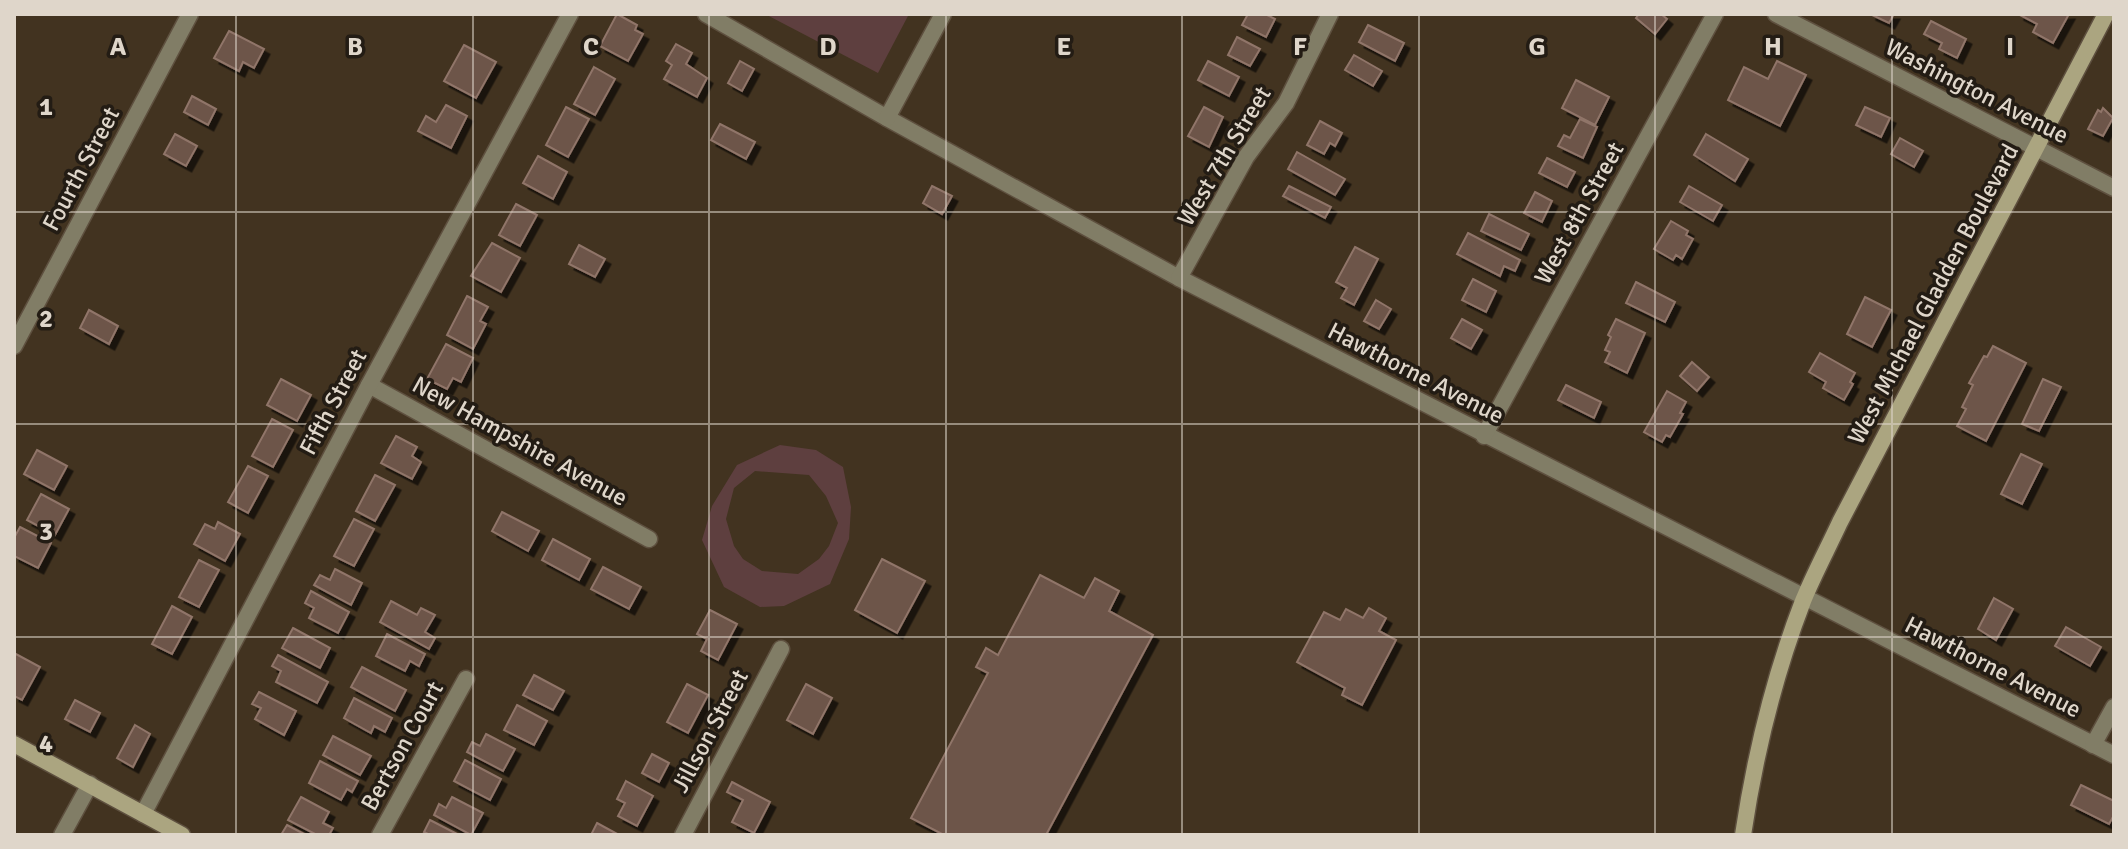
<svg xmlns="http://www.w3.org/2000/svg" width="2128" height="849" viewBox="0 0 2128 849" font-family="Signika,sans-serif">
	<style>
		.green { fill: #5e3f3f; fill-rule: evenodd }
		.building { fill: #6d5449; stroke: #907569; stroke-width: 2; filter: url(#shadow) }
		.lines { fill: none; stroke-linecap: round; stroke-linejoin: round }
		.street-casing { stroke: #5e503f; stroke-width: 19 }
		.secondary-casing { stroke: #5e503f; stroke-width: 19 }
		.street { stroke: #817d66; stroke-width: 16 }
		.secondary { stroke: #aba580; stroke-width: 16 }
		.grid { fill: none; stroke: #dfd6ca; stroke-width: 2; stroke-opacity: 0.55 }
		.labels { text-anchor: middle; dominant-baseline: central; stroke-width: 7; stroke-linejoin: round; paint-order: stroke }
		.street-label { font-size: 24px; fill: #dfd6ca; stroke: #231c14 }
		.grid-label { font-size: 26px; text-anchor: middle; font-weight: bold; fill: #dfd6ca; stroke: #231c14; stroke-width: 7; stroke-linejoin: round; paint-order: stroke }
	</style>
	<defs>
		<filter id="shadow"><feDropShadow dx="5.5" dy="5.5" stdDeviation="0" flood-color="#0009"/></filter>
	</defs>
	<rect width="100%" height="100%" fill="#423320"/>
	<g class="green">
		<path d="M765,14H909L878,73Z"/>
		<path d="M780,445L816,450L843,467L851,507L849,539L830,584L784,606L760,607L724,587L702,540L712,506L737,465ZM755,471L809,475L826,496L838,523L829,546L819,559L798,574L762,571L743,559L734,546L726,519L734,488Z"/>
	</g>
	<g class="building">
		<path d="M617,14L637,25L635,30L643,34L628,61L600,46Z"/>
		<path d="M1248,14H1265L1275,19L1266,37L1242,25Z"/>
		<path d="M1639,14H1661L1667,19L1655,34L1636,18Z"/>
		<path d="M1870,14H1894L1889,23Z"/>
		<path d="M2018,14L2048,15L2069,14L2053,43L2033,32L2037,24Z"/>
		<path d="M1931,21L1966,39L1957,58L1939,49L1942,43L1924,34Z"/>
		<path d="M1368,25L1404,43L1395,61L1359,42Z"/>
		<path d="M229,31L264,49L254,68L243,62L239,71L214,58Z"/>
		<path d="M1237,37L1260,49L1250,66L1228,55Z"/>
		<path d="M676,44L692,53L686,64L707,78L697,97L664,79L672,65L666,61Z"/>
		<path d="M464,45L496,62L476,98L444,81Z"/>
		<path d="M1354,55L1382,71L1373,86L1345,70Z"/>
		<path d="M740,61L754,69L742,91L728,83Z"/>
		<path d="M1208,61L1239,77L1229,96L1198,80Z"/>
		<path d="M1777,61L1806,75L1780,126L1728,100L1744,67L1768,79Z"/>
		<path d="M594,67L615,79L595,115L574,104Z"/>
		<path d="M1576,80L1609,97L1595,125L1562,108Z"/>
		<path d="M192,96L216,109L208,125L184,112Z"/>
		<path d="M446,105L467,116L451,148L418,131L426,116L436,122Z"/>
		<path d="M566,107L589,119L568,157L546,145Z"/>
		<path d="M1204,107L1223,117L1209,147L1188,136Z"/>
		<path d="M1865,107L1890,118L1881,137L1856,125Z"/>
		<path d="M2103,108L2113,118L2103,136L2088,129L2098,110L2101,112Z"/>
		<path d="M1580,119L1597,127L1583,158L1558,146L1564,135L1570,138Z"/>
		<path d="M1320,121L1342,133L1335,146L1330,143L1324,154L1307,145Z"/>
		<path d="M720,124L755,142L746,159L711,140Z"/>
		<path d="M175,134L197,146L186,166L164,154Z"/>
		<path d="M1706,134L1748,159L1735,181L1694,155Z"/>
		<path d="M1900,138L1923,151L1914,167L1891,154Z"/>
		<path d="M1297,152L1345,179L1335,195L1288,169Z"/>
		<path d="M538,156L567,172L553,199L523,183Z"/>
		<path d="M1547,158L1575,172L1567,187L1539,173Z"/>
		<path d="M932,186L952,196L942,214L923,203Z"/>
		<path d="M1289,186L1331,207L1325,218L1283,196Z"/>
		<path d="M1689,186L1722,205L1713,221L1680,202Z"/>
		<path d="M1535,192L1552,201L1542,222L1524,213Z"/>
		<path d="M516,204L537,215L520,246L499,235Z"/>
		<path d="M1489,214L1529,234L1521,250L1481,231Z"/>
		<path d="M1671,221L1688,231L1686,235L1693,239L1682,259L1676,255L1673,260L1654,249Z"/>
		<path d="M1468,233L1520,260L1515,271L1504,266L1500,276L1457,254Z"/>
		<path d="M492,243L520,258L501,292L471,276Z"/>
		<path d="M579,245L605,259L595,277L569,264Z"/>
		<path d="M1355,247L1378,259L1354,305L1341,298L1347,288L1336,282Z"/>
		<path d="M1473,279L1496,291L1486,312L1462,300Z"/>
		<path d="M1636,282L1675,302L1665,322L1626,303Z"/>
		<path d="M467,296L488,307L480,321L486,324L473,349L447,335Z"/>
		<path d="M1865,297L1891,310L1872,347L1847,334Z"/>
		<path d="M1376,300L1391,309L1379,329L1364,321Z"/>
		<path d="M89,310L118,326L109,344L80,328Z"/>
		<path d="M1462,319L1482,330L1471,349L1451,338Z"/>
		<path d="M1616,319L1645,333L1627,373L1605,362L1610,352L1605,350L1611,337L1608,335Z"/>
		<path d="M446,344L473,358L461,382L453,378L447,389L427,379Z"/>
		<path d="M1993,346L2026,363L1986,441L1957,426L1966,409L1962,407L1973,385L1969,383L1984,356L1987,357Z"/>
		<path d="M1820,353L1855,373L1850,382L1853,384L1844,400L1823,388L1826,382L1809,372Z"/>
		<path d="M1692,362L1709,377L1697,391L1680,376Z"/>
		<path d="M281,379L311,395L297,421L267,405Z"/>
		<path d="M2043,379L2061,387L2039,431L2022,424Z"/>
		<path d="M1566,385L1601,402L1594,418L1558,400Z"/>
		<path d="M1667,391L1686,402L1680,413L1683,414L1670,437L1666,435L1662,442L1644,432Z"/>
		<path d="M272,419L293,430L273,467L252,456Z"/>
		<path d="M396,436L417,447L412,456L421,462L412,479L381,463Z"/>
		<path d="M37,450L67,466L54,490L24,474Z"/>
		<path d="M2021,454L2042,464L2022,504L2001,494Z"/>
		<path d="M248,466L268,476L248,513L228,502Z"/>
		<path d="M375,475L395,485L375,521L356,511Z"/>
		<path d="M41,494L69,509L55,535L27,520Z"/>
		<path d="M502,512L539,531L528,551L492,531Z"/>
		<path d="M354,519L374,529L354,566L334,556Z"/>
		<path d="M218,522L240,534L225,561L194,544L205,524L215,529Z"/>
		<path d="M20,527L51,543L38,568L14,556V538Z"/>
		<path d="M553,539L590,559L579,580L542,560Z"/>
		<path d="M882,559L925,581L897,633L855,610Z"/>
		<path d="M199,560L219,570L199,607L179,597Z"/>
		<path d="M603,567L641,587L629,609L591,589Z"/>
		<path d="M335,569L362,583L351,605L314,585L320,575L330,580Z"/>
		<path d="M1040,575L1084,598L1095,578L1119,591L1109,611L1153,635L1046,835H944L911,818L988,673L976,667L986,648L998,655Z"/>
		<path d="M311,591L349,612L338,633L309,618L314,608L305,603Z"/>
		<path d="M1994,598L2013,609L1996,640L1978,629Z"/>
		<path d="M391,601L417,615L421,608L435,615L425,632L435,638L429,649L380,622Z"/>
		<path d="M172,606L192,617L172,654L152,644Z"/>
		<path d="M1369,608L1386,618L1379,631L1396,640L1362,705L1342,695L1345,688L1297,662L1324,612L1340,620L1346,609L1363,618Z"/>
		<path d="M710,610L737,624L718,660L701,651L707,639L697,634Z"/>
		<path d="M2066,627L2101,647L2090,666L2055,646Z"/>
		<path d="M293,628L330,648L320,668L282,648Z"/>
		<path d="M387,634L425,654L419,666L410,661L405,671L376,656Z"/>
		<path d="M14,653L40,667L22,700L14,696Z"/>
		<path d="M278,655L328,682L317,703L276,682L281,671L272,666Z"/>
		<path d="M362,667L406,690L395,711L351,687Z"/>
		<path d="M534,675L564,691L553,710L523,695Z"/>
		<path d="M687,684L708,695L688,733L667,722Z"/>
		<path d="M806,684L832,698L813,734L787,720Z"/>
		<path d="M259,692L296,711L284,735L255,719L261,708L252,704Z"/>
		<path d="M354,698L392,718L385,732L374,726L371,733L344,718Z"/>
		<path d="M75,700L100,713L90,732L65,719Z"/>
		<path d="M517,705L547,721L534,745L504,730Z"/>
		<path d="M135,725L150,734L133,767L117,758Z"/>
		<path d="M486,734L515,749L503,771L467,752L472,742L480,746Z"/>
		<path d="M333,736L371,756L360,775L323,755Z"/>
		<path d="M652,754L669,763L659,782L642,773Z"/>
		<path d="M465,760L501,779L490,800L454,781Z"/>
		<path d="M320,761L358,781L352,792L347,789L341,800L309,783Z"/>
		<path d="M626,781L653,796L637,826L618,816L625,803L617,799Z"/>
		<path d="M732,782L770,802L754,833L732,822L743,800L727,792Z"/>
		<path d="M2081,785L2114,801V815L2109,824L2071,805Z"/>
		<path d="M301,797L329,812L323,823L333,828L329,835H317L288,820Z"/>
		<path d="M452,797L483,813L471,835L434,815L439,804L446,808Z"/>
		<path d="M430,820L459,835H430L424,832Z"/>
		<path d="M597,823L619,835H591Z"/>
		<path d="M287,825L306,835H281Z"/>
	</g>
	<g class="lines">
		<g class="street-casing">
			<g id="street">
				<path d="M706,14L887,118L1179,278L2114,755"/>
				<path d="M1776,14L2114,188"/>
				<path d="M887,118L943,14"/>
				<path d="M1179,278L1246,157L1286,103L1330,14"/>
				<path d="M14,346L190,14"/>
				<path d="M369,385L649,539"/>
				<path d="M1484,436L1715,14"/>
				<path d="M2093,745L2114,707"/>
				<path d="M143,814L369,385L570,14"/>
				<path d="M62,835L90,784"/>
				<path d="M380,835L466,679"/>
				<path d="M683,835L781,649"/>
			</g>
		</g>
		<g class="secondary-casing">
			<g id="secondary">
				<path d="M14,744L182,835"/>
				<path d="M1743,835C1755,755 1774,676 1803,601C1814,574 1828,548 1840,522L2106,14"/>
			</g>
		</g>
		<use href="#street" class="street"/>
		<use href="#secondary" class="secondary"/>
	</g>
	<path class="grid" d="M236,14V835M473,14V835M709,14V835M946,14V835M1182,14V835M1419,14V835M1655,14V835M1892,14V835M14,212H2114M14,424H2114M14,637H2114"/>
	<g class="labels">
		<g class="street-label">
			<text transform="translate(1977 91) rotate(27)">Washington Avenue</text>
			<text transform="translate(1224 156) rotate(-59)">West 7th Street</text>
			<text transform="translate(81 169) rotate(-62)">Fourth Street</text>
			<text transform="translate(1579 213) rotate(-61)">West 8th Street</text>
			<text transform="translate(1933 294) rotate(-62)">West Michael Gladden Boulevard</text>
			<text transform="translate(1416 373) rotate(27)">Hawthorne Avenue</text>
			<text transform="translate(333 402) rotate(-62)">Fifth Street</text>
			<text transform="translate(520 441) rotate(29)">New Hampshire Avenue</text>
			<text transform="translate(1993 667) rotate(27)">Hawthorne Avenue</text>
			<text transform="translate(710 731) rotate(-62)">Jillson Street</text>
			<text transform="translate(402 746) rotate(-61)">Bertson Court</text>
		</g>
	</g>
	<g class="grid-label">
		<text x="118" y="55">A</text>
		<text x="355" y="55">B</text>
		<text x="591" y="55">C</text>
		<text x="828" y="55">D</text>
		<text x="1064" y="55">E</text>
		<text x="1300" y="55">F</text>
		<text x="1537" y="55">G</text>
		<text x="1773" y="55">H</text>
		<text x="2010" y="55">I</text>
		<text x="46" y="115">1</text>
		<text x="46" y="327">2</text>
		<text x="46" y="540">3</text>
		<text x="46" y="752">4</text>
	</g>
	<rect width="2128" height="849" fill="none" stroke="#dfd6ca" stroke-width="32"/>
</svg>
